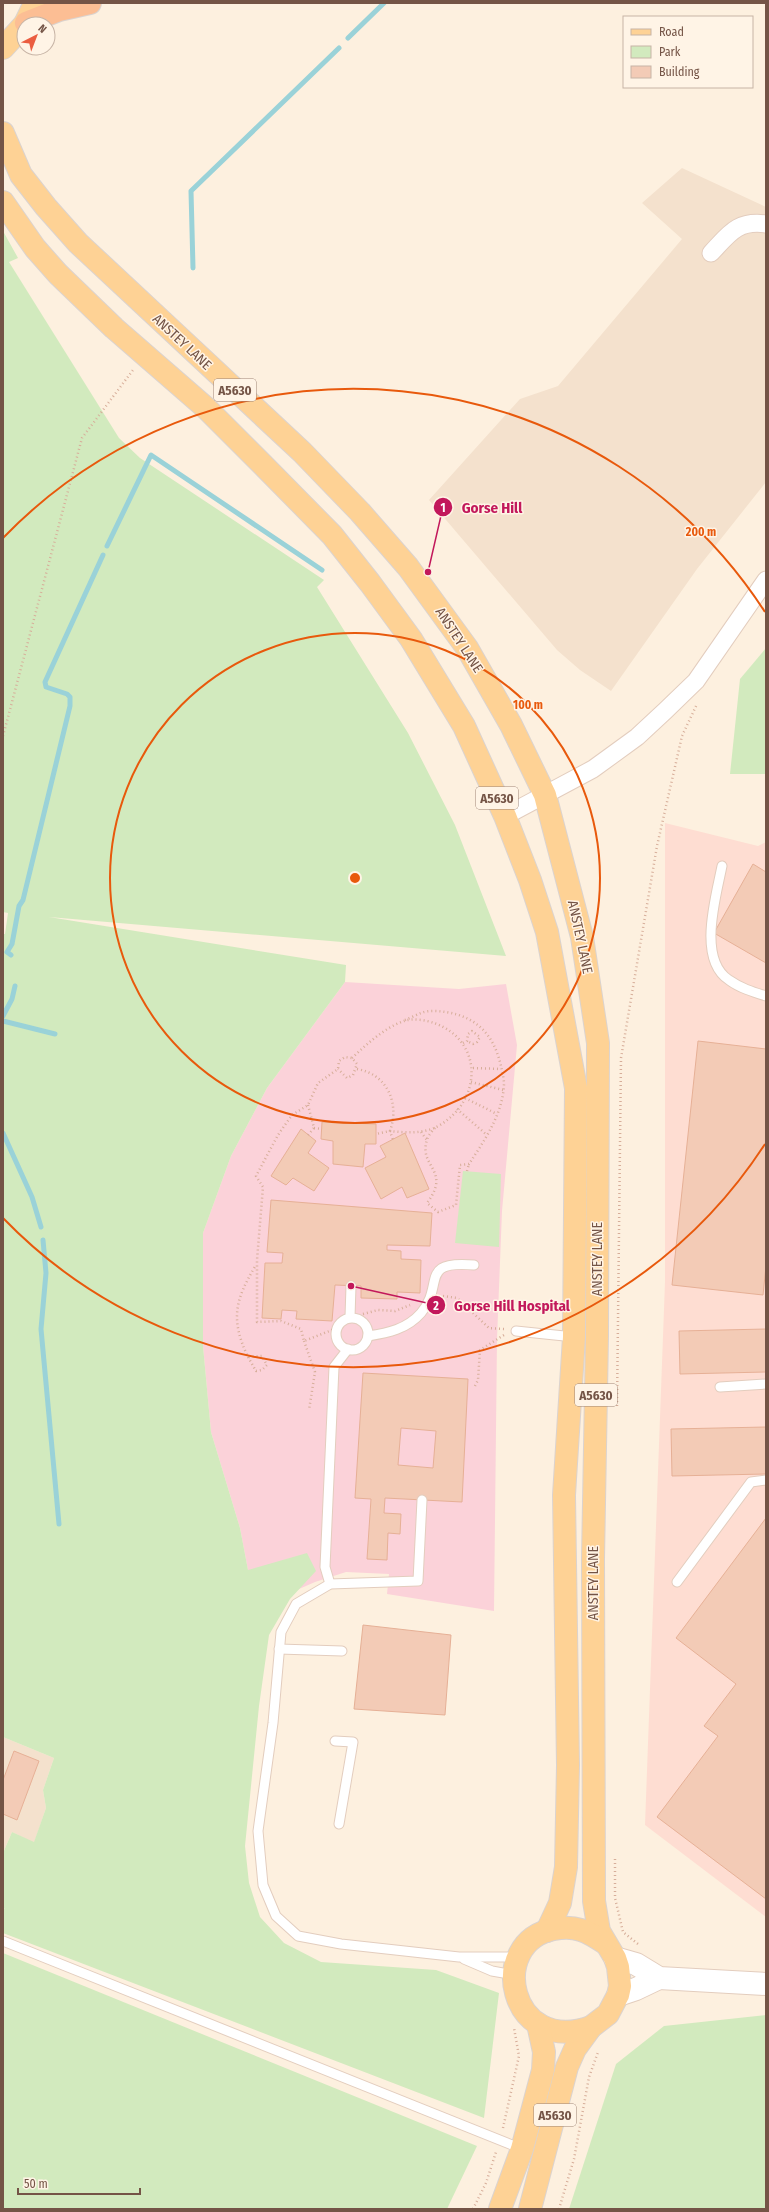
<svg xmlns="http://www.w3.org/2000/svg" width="769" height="2212" viewBox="0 0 769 2212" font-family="'Fira Sans Condensed',sans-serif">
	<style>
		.residential { fill: #f4e1cd }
		.commercial { fill: #feddd2 }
		.medical { fill: #fbd2d9 }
		.green { fill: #d2eabe }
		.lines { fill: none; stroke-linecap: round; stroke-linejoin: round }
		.stream { stroke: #9ad2d8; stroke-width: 5 }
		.building { fill: #f3cbb6; stroke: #e6b096; fill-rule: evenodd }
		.service-casing { stroke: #e3cdbe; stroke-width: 11 }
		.minor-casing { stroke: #e3cdbe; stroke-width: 19 }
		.tertiary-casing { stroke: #e3cdbe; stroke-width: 24 }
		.primary-casing { stroke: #dbd3cf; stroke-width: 24 }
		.trunk-casing { stroke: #dbd3cf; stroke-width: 24 }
		.path { stroke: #d7ae9a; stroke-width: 2.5; stroke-dasharray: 1 3; stroke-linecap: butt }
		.service { stroke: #fff; stroke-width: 9 }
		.minor { stroke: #fff; stroke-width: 17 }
		.tertiary { stroke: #fff; stroke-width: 22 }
		.primary { stroke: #fed295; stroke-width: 22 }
		.trunk { stroke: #fcbe94; stroke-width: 22 }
		.ring { fill: none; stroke: #e8590c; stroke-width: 2 }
		.labels { text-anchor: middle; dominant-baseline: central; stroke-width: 3; stroke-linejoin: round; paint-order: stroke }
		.shield { fill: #fff4e6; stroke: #9e8476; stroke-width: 1 }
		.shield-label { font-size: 13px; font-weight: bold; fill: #745446 }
		.street-label { font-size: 14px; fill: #745446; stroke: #fff4e6 }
		.centre { fill: #e8590c; stroke: #fff4e6; stroke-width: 2 }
		.ring-label { font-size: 12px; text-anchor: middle; font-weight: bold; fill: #e8590c; stroke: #fff4e6; stroke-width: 3; stroke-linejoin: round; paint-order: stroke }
		.leader { fill: none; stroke: #c2185b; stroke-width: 1.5 }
		.callout-dot { fill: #c2185b; stroke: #fff4e6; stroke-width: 1.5 }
		.mark-label { font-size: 12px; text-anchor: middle; font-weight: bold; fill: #fff }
		.callout-label { font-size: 15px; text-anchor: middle; font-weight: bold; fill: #c2185b; stroke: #fff4e6; stroke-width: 3; stroke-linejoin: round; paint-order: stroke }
	</style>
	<rect width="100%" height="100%" fill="#fdf0df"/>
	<g class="residential">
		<path d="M682,168L766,207V482L697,569L611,691L580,670L557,650L429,500L520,399L558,386L682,239L642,203Z"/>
		<path d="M3,1737L54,1758L43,1790L46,1808L34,1843L12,1832L3,1853Z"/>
	</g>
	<path class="commercial" d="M665,823L758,846L766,842V1917L645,1825L665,1282Z"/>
	<path class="medical" d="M345,982L459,989L506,984L517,1045L502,1211L497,1339L494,1611L387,1594L389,1574L346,1572L315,1582L265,1604L248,1570L240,1528L211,1432L203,1346V1233L231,1156L267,1088Z"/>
	<g class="green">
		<path d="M3,231L18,258L9,262L119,438L140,458L324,580L317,587L408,733L455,825L506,956L49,917L346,965L345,982L267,1088L231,1156L203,1233V1346L211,1432L240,1528L248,1570L307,1553L316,1571L290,1599L269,1635L259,1706L245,1846L249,1883L260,1917L284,1943L321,1962L436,1970L499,1993L484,2118L3,1933V1909H5L3,1908V1853L12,1832L34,1842L46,1808L43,1790L54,1758L3,1737V934H5L8,913L3,912Z"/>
		<path d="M766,648V774H730L740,679Z"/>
		<path d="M463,1171L501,1174L499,1247L455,1243Z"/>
		<path d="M3,1953L477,2146L447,2209H3Z"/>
		<path d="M766,2015V2209H569L616,2064L664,2026Z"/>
	</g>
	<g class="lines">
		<g class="stream">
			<path d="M348,38L384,3"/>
			<path d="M193,268L191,191L339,48"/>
			<path d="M107,546L151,455L322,570"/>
			<path d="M11,955L7,952L12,944L19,906L23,900L70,706V697L67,694L46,687L45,682L103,555"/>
			<path d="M3,1016L12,999L15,986"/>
			<path d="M3,1021L55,1034"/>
			<path d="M3,1133L32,1197L41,1227"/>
			<path d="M43,1240L46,1273L41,1329L59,1524"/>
		</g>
	</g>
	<g class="building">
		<path d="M753,864L766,872V963L714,933Z"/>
		<path d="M698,1041L766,1049V1266L763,1295L672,1285Z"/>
		<path d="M322,1122L376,1124V1144H365L363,1167L333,1164V1141L321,1139Z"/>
		<path d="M301,1129L316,1141L308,1153L329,1168L314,1191L293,1178L286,1185L271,1176Z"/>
		<path d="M405,1133L429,1189L407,1198L402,1187L381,1199L365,1168L386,1157L380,1146Z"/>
		<path d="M271,1200L432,1213L430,1246L387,1245V1250L401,1251V1259L421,1260L420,1293L397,1292V1299L361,1298V1286L335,1285L332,1321L296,1319L297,1311L282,1310L281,1319L262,1318L265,1263H282L283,1253L267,1252Z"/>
		<path d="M766,1329V1372L680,1374L679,1331Z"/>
		<path d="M363,1373L468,1379L462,1502L385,1498L384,1513L401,1514L400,1534L388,1533L387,1560L367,1559L371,1499L355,1498ZM401,1428L436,1431L433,1468L398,1465Z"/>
		<path d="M766,1427V1474L672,1476L671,1429Z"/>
		<path d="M766,1518V1899L657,1817L718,1736L704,1726L736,1684L676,1638Z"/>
		<path d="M363,1625L451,1635L445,1715L354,1709Z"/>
		<path d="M14,1751L39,1761L17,1820L3,1814V1780Z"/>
	</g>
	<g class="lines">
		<g class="service-casing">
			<g id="service">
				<path d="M722,866C716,897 697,959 729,980C740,988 753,992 766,996"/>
				<path d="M350,1317L351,1286"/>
				<circle cx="352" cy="1334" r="16"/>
				<path d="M516,1331L574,1337"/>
				<path d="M368,1336C388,1333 407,1329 421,1313C445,1285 418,1260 474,1265"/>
				<path d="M720,1387L766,1384"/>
				<path d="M422,1500L418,1581L330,1584L296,1604L281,1632L273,1723L258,1831L263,1885L276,1916L298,1936L341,1944L459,1957H519"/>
				<path d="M677,1582L751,1482L766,1480"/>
				<path d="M330,1584L325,1567L334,1367L348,1349"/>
				<path d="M279,1649L342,1651"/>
				<path d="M335,1741L353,1742L339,1824"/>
				<path d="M3,1941L522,2149"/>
				<path d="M464,1959L492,1971L514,1975"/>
			</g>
		</g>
		<g class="minor-casing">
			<g id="minor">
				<path d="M711,253C729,234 737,220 766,224"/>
				<path d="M505,816L593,769L637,737L665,711L696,681L766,580"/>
			</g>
		</g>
		<g class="tertiary-casing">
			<g id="tertiary">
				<path d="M615,1958L636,1964L659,1978L766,1984"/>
				<path d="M618,1995L636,1989L659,1978"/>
			</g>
		</g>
		<g class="primary-casing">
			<g id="primary">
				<path d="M25,24L35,3"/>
				<path d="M3,48L24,25"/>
				<path d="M3,133L21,175L46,207L78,243L302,452L360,512L408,567L467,648L511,725L545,795L582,937L598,1043L597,1336L593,1559L594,1901L599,1931L615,1958L618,1967L620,1986L618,1995L608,2014L591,2027L575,2049L567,2067L530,2209"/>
				<path d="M3,202L35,248L58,274L114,328L206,408L263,465L332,535L370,583L411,639L464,726L505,816L530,880L547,932L576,1088L574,1337L564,1495L568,1765L566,1867L560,1903L547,1931"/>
				<path d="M591,2027C509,2056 486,1942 554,1929C576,1925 587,1931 605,1943"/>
				<path d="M500,2209L522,2149L543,2070L544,2052L538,2024"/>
			</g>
		</g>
		<g class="trunk-casing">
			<path id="trunk" d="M26,23L59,10L90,3"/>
		</g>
		<g class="path">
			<path d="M3,736L82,438L133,370"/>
			<path d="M405,1020C410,1018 416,1015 421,1013C428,1010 438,1011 446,1012C477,1017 494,1035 501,1066C502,1071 504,1078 504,1084C503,1114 484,1141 469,1164L460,1165L456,1205L438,1212L427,1203C452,1170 418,1167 427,1140C428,1135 433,1130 436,1127"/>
			<path d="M463,1043L467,1041L468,1034L472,1031L480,1037L477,1042L473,1044L467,1041"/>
			<path d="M352,1058C367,1044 384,1028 404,1021C412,1018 426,1020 434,1023C483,1040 483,1099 440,1125C425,1134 407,1133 390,1131L393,1140"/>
			<path d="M473,1068L501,1069"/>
			<path d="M357,1069C387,1074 400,1103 390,1131L376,1134"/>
			<path d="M471,1082L503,1090"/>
			<path d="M465,1098L497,1114"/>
			<path d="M308,1105L314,1128L308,1135"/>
			<path d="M457,1109L487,1135"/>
			<path d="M314,1128L322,1129"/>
			<path d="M421,1132L427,1140"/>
			<path d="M467,1171L469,1164"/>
			<path d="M443,1296L457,1298L489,1328L504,1329"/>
			<path d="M363,1314L378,1310L395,1311L410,1305"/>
			<path d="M336,1332L332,1330L304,1341L301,1329L281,1321L257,1322V1260L263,1187L256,1176L278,1135L292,1115L308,1105L318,1083L338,1069L339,1061L345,1057L352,1058L357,1064L353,1075L347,1078L338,1069"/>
			<path d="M304,1341L315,1372L309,1410"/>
			<path d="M248,1357L256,1371L262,1370L267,1365L262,1356L248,1357C230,1319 235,1300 256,1265"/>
			<path d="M475,1386L478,1380L480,1350L504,1335"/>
			<path d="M617,1406L621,1058L657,846L682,736L697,704"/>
			<path d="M615,1859V1898L623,1932L638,1944"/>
			<path d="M503,2128L519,2056L514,2028"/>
			<path d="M473,2209L486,2183L496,2152"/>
			<path d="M559,2209L574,2159L589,2077L598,2052"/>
		</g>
		<use href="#service" class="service"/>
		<use href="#minor" class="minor"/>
		<use href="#tertiary" class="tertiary"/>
		<use href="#primary" class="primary"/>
		<use href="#trunk" class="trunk"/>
	</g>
	<g class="ring">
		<circle cx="355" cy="878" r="245"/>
		<path d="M765 1144A489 489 0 0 1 3 1218M3 538A489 489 0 0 1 765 612"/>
	</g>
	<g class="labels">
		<g class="shield">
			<rect x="214" y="379" width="42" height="22" rx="3"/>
			<rect x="476" y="787" width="42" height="22" rx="3"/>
			<rect x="575" y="1384" width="42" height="22" rx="3"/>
			<rect x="534" y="2104" width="42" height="22" rx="3"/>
		</g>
		<g class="shield-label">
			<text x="235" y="390">A5630</text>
			<text x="497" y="798">A5630</text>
			<text x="596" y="1395">A5630</text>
			<text x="555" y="2115">A5630</text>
		</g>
		<g class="street-label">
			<text transform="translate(182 342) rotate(43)">ANSTEY LANE</text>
			<text transform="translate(459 640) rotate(57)">ANSTEY LANE</text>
			<text transform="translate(580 937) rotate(78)">ANSTEY LANE</text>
			<text transform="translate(597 1259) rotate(-90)">ANSTEY LANE</text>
			<text transform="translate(593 1583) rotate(-90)">ANSTEY LANE</text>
		</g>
	</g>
	<circle cx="355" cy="878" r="6" class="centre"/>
	<g class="ring-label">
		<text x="701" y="536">200 m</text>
		<text x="528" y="709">100 m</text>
	</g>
	<path class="leader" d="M428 572L443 507M351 1286L436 1305"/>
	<g class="callout-dot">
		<circle cx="428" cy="572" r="4"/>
		<circle cx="351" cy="1286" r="4"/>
		<circle cx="443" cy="507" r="10"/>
		<circle cx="436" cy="1305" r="10"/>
	</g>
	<g class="mark-label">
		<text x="443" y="512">1</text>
		<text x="436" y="1310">2</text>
	</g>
	<g class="callout-label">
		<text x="492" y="513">Gorse Hill</text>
		<text x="512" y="1311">Gorse Hill Hospital</text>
	</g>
	<rect width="769" height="2212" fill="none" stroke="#745446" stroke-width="8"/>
	<rect x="623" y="16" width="130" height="72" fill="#fff4e6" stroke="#c7b4a6"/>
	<rect x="631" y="29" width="20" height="6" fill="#fed295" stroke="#c7b4a6"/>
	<text x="659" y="36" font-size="12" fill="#745446">Road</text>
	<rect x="631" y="46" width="20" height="12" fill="#d2eabe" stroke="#c7b4a6"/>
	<text x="659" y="56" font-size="12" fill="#745446">Park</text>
	<rect x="631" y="66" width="20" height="12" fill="#f3cbb6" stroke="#c7b4a6"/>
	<text x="659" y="76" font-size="12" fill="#745446">Building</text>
	<g transform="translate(36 36) rotate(42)"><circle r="19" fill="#fff4e6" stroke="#c7b4a6"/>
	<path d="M0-3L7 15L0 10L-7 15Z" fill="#eb5d40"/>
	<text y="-6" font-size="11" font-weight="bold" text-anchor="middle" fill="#745446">N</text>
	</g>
	<path d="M18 2188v6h122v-6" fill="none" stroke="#745446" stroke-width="2"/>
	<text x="24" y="2188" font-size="12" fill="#745446" stroke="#fff4e6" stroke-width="3" paint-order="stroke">50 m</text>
</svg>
